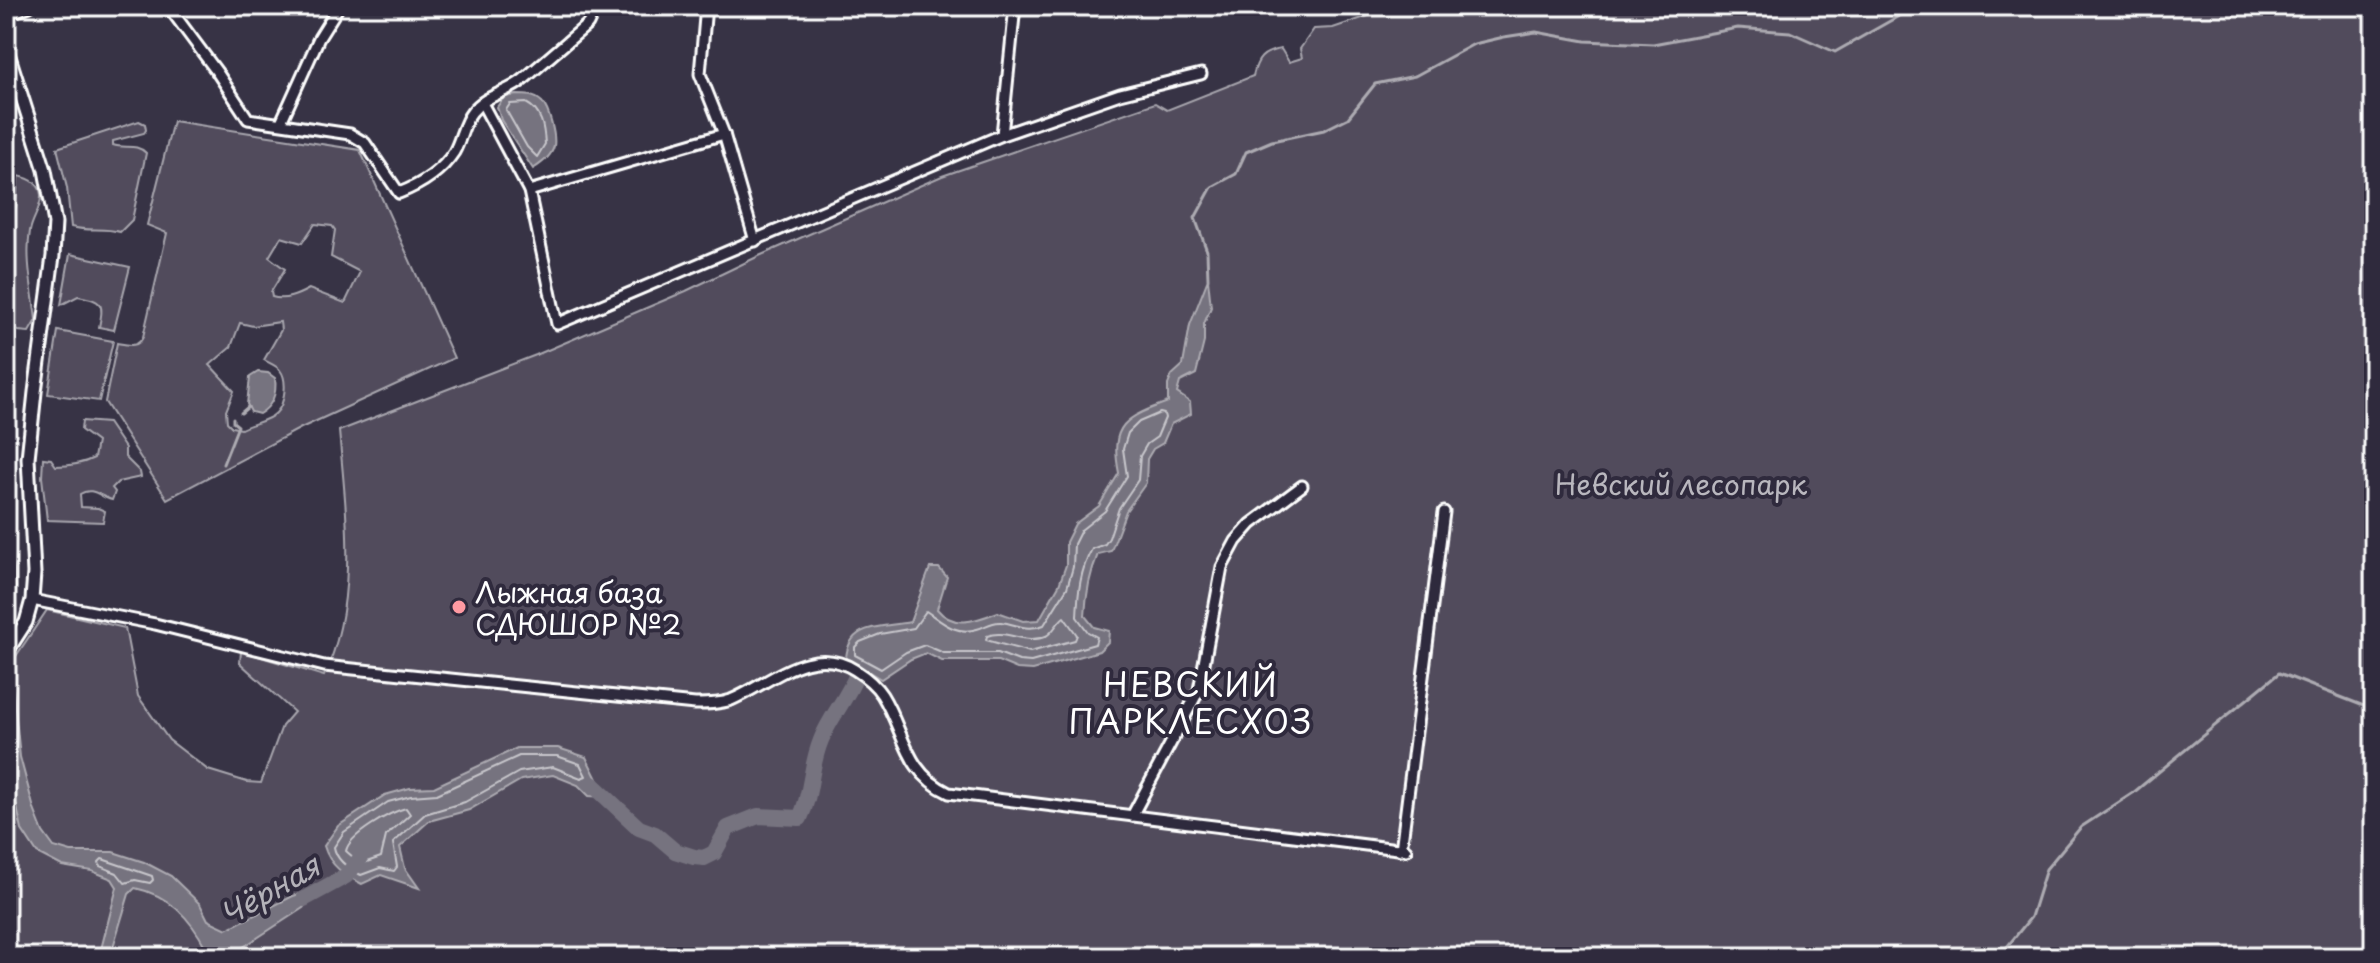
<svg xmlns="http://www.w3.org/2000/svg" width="2380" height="963" viewBox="0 0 2380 963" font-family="'Playpen Sans',sans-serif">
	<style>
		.green { fill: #514c5c; stroke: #a8a6ae; stroke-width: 2; fill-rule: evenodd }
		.water { fill: #76737f; stroke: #adabb2; stroke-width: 2 }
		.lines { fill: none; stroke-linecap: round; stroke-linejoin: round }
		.shore { stroke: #c8c7cc; stroke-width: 2 }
		.stream { stroke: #adabb2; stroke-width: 3 }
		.river { stroke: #76737f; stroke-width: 16 }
		.minor-casing { stroke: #fff; stroke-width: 15 }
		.major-casing { stroke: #fff; stroke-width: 17 }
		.minor { stroke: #2f2a3d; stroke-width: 9 }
		.major { stroke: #2f2a3d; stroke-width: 11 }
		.poi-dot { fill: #ff9aa2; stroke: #2f2a3d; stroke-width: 3 }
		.labels { text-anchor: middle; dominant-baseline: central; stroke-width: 8; stroke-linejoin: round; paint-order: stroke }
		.park-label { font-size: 28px; fill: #b9b7be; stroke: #2f2a3d }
		.poi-label { font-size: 28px; fill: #fff; stroke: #2f2a3d; text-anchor: start }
		.water-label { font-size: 30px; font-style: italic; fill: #b4b2b9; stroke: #2f2a3d }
		.quarter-label { font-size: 32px; letter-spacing: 2px; fill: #fff; stroke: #2f2a3d }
	</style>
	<rect width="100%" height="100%" fill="#373345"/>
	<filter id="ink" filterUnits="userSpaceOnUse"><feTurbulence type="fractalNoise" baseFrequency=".0125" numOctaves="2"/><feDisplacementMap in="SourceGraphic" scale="16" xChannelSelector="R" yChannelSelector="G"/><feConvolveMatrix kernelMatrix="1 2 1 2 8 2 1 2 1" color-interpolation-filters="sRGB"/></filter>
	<g filter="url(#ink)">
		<g class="green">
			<path d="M1398,6H2374V957H6V671L47,610L125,628L138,696L169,740L208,770L247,782L261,783L282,726L294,712L240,663L241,651L324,676C359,601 346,511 339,431L536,355L686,291L759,256L942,176L1155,103L1167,110L1253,76C1257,59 1262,52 1281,49L1289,62L1302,58L1300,49L1314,29L1333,28Z"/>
			<path d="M139,121L145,124L146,130L144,133L113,141V145C125,149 136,143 146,153L132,220L120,232C103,227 89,232 71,227L67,188L57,148Z"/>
			<path d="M173,121L360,150L454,358L301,428L167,499L105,402L117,343C128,345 138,348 143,337L167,233L147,225ZM315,224L332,226L335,230L331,257L360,272L345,303L309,289C298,295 285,301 272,297L271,292L285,269L269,257L281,237L302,243ZM280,322L281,330L264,360C269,363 276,365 280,370C288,380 285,404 276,413C269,421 250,424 241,429L232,427L227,422L226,411L234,391L210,365L231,347L240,323L253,326Z"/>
			<path d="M18,176C29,178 40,183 41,195C42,207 32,219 30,231C25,261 33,290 36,320L29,332L18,331L14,327L6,291V231L16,206Z"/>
			<path d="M70,254L130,267L114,330L99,327C104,303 103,301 78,296L61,305Z"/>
			<path d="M58,331L113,341L99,401L48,394Z"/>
			<path d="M82,421L108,423L125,448V457L140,472L141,477L118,482L112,488L115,492L112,500C100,497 92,486 80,494L81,507L98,508L105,511L103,522L47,520L42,477L43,458L51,459L56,466C70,466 82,464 94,458L97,442L81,430Z"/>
		</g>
		<g class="water">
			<path d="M517,95C526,95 535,95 542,102C549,110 556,135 554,146C552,156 541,164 533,169L501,120L497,107L504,97Z"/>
			<path d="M1208,279L1211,307L1204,324V342L1196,374L1180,382L1177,393L1190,402L1191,414L1171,424L1163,443L1153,449L1147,459L1146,483L1126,511L1111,551L1098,554C1089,575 1086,594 1085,616L1094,627L1109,631L1108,642L1099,651L1033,670L1017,669L998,661H942L926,653L911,659L881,679L846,658C849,622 882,628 910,622L930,568H939L947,577L937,609C954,630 977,620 998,612L1023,621L1039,620L1059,585L1066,565V542L1075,524L1099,506L1119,473C1109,424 1126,417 1168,402V385L1172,375L1183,365L1190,325Z"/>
			<path d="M6,334L14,372L10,536L16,587L10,621L11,669L20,757L34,809L43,832L54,847L71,852H113L144,862L171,876L200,904L208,920L227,929L293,896L320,888L303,908L228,957H203L206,948C190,918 169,895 135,888L129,894L110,957H99L117,887L112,879L92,871L62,866L37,853L22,830L6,758Z"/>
			<path d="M258,372L268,373L275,378C277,393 273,406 259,414L251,412L247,404L250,377Z"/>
			<path d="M517,748H558L586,757L606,797L589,796L578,785L553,775L521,780L469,810L429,821L400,847L405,868L419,888L381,875L362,884C344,875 330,866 324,846L338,826L385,795L410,788L434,787Z"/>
		</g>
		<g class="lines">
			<g class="shore">
				<path d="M526,103C542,111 544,128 545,144L537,157L527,147L506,110L510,104Z"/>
				<path d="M1160,413L1164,414L1165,418L1157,437L1147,444L1140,456L1138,480L1119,508L1109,538L1105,544L1092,549C1080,570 1078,593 1077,617L1088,632L1097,637L1095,644L1031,662L1019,661L998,653H944L925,645L906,652L881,669L855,655V647L860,642L880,634L914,628L926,611C941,621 955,636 977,629C985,627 992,621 1001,622C1017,624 1027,632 1044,625L1067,588L1073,567L1074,544L1081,530L1105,511L1127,476L1123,449L1128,433L1139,422Z"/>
				<path d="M1064,617L1077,635L1075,640L1030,652L986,640L987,636C1006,628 1026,646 1046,636C1054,632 1057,622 1064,617Z"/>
				<path d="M557,756L580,764L586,776L581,778L553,767L519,772L465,802L425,814L393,843L397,867L394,871L380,868L361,875C349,869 336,860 334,847L344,832L388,802L411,796L437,794L519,756Z"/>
				<path d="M406,808L410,814L386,836L381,857L361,864L346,851C349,835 390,812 406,808Z"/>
				<path d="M102,859L152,876L153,880L150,883L135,880L125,883L117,873L100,866L99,862Z"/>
			</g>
			<g class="stream">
				<path d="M1208,279L1207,251L1195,218L1212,187L1236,174L1246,152L1272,141L1324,130L1348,118L1375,84L1415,76L1474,44L1504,37L1536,32L1585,41L1653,44L1738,28L1790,32L1835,52L1906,12L1925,6"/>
				<path d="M241,413L248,407"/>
				<path d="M223,464L238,426L233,422V418"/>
				<path d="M1979,957L2003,952L2031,917L2046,869L2081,827L2133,793L2279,673L2374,710"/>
			</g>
			<g class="river">
				<path d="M592,784L639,828L655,834L675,851L694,857L704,858L714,853L728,828L758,816L800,818C813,791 809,769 821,740C830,717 847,699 857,674"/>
				<path d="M304,899L346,876L359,860"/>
			</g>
			<g class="minor-casing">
				<g id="minor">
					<path d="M168,6L217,72L248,119L350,134L365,143L399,193C420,185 441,172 454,152C461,140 463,123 472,112C486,94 508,93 524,79L588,24L596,6"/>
					<path d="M706,6L700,74L724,134L755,241"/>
					<path d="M6,15L30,6"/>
					<path d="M482,103L529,191L557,324L1002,135L1120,94L1201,74"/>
					<path d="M281,122L319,38L339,6"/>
					<path d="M1002,135L1015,6"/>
					<path d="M529,191L724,134"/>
					<path d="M32,600L155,624L324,666L695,704C707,704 720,704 731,700C771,683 811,642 855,670C866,677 875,684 882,695C905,732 904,772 949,793L1406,850"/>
					<path d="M1132,816L1199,690L1222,567L1236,541L1251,524L1302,486"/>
					<path d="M1401,850L1444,512"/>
				</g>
			</g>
			<g class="major-casing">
				<path id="major" d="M6,47L45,170L55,223L53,256L35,392L28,458L34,573L32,600L26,622L6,653"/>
			</g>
			<use href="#minor" class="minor"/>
			<use href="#major" class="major"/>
		</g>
	</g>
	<circle class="poi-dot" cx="459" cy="607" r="8"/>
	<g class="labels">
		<g class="park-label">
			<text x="1681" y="483">Невский лесопарк</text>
		</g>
		<g class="poi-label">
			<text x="475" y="591">Лыжная база<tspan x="475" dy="32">СДЮШОР №2</tspan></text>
		</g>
		<g class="water-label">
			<text transform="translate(269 889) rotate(-30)">Чёрная</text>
		</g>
		<g class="quarter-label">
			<text x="1191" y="684">НЕВСКИЙ<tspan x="1191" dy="37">ПАРКЛЕСХОЗ</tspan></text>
		</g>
	</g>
	<rect width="2380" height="963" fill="none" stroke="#2f2a3d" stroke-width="32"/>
	<rect x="16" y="16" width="2348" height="931" fill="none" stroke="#fff" stroke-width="3" filter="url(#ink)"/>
</svg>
